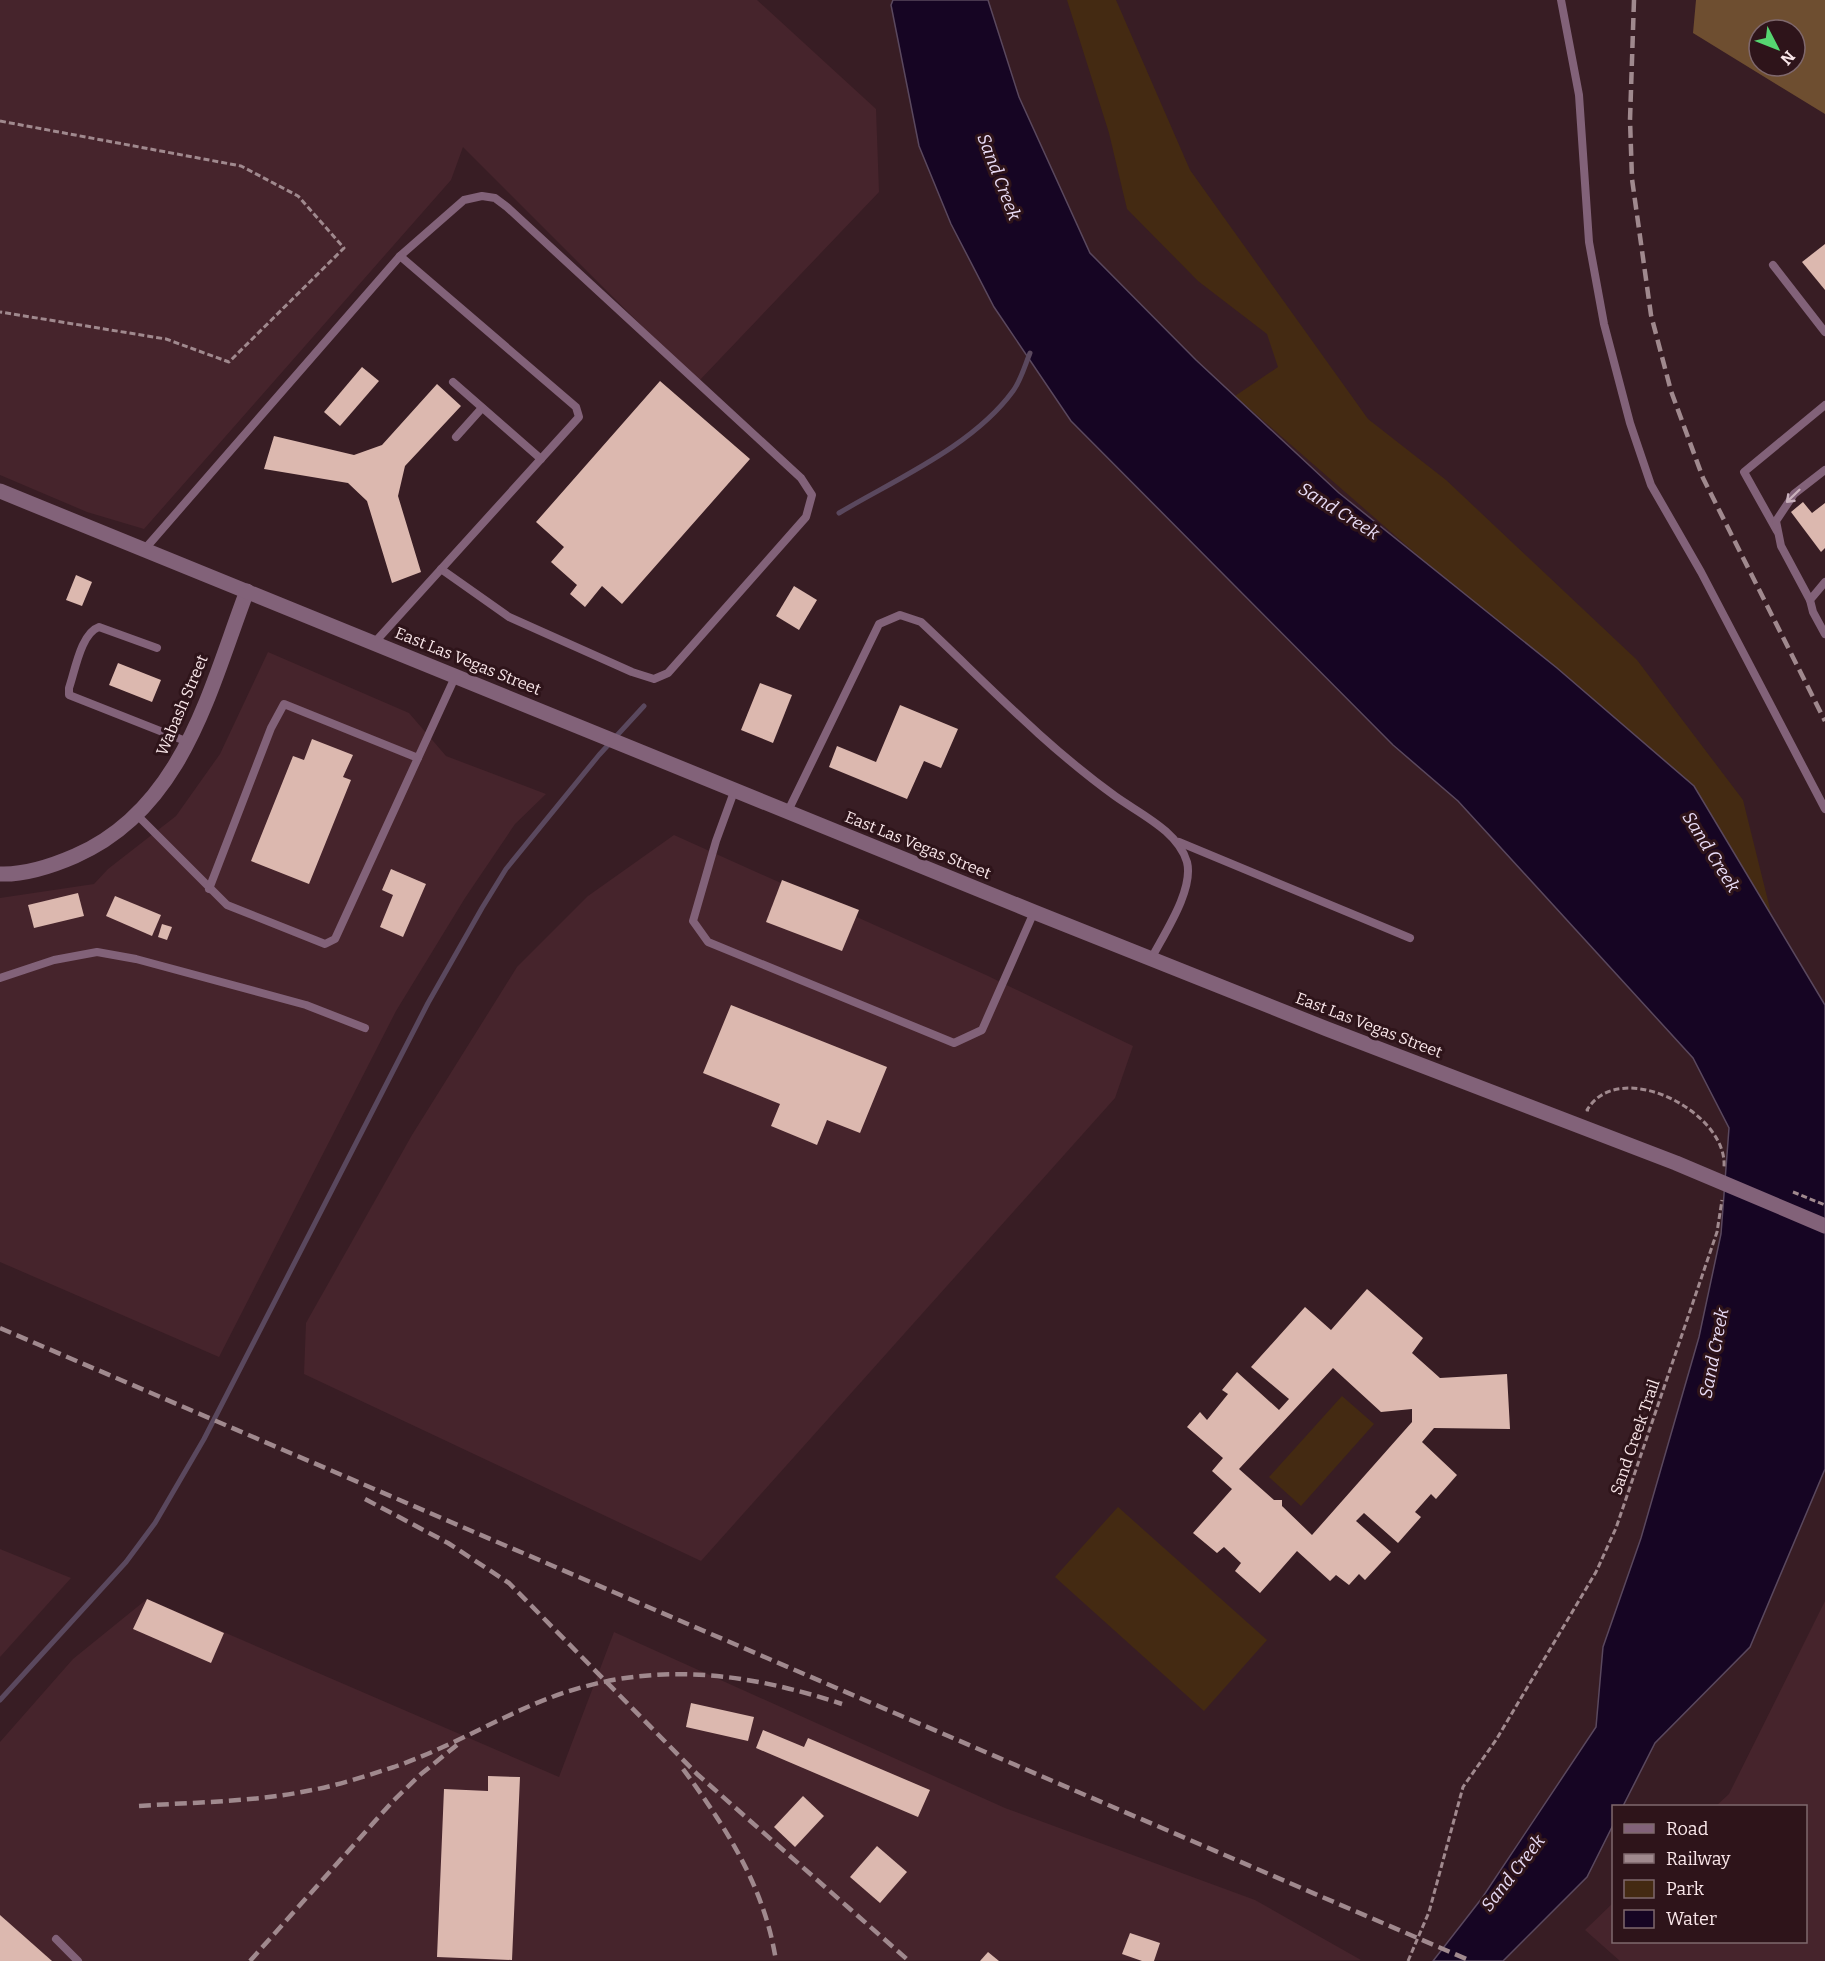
<svg xmlns="http://www.w3.org/2000/svg" width="1825" height="1961" viewBox="0 0 1825 1961" font-family="Bitter,serif">
	<style>
		.built { fill: #46242c }
		.green { fill: #442a12 }
		.forest { fill: #6e4e30; fill-rule: evenodd }
		.water { fill: #160523; stroke: #5a485e; stroke-width: 1.5 }
		.lines { fill: none; stroke-linecap: round; stroke-linejoin: round }
		.stream { stroke: #5a485e; stroke-width: 5 }
		.building { fill: #dcb8af; fill-rule: evenodd }
		.path { stroke: #a0898e; stroke-width: 3; stroke-dasharray: 6 3; stroke-linecap: butt }
		.service { stroke: #826279; stroke-width: 8 }
		.minor { stroke: #826279; stroke-width: 15 }
		.tertiary { stroke: #826279; stroke-width: 15 }
		.rail { stroke: #a0898e; stroke-width: 4.5; stroke-dasharray: 12 6; stroke-linecap: butt }
		.oneway { stroke: #c9b1bc }
		.labels { text-anchor: middle; dominant-baseline: central; stroke-width: 6; stroke-linejoin: round; paint-order: stroke }
		.street-label { font-size: 16px; fill: #f9e6e9; stroke: #2e141a }
		.water-label { font-size: 18px; font-style: italic; fill: #e9dcf6; stroke: #2e141a }
	</style>
	<rect width="100%" height="100%" fill="#381d24"/>
	<g class="built">
		<path d="M0,0H757L876,109L879,192L698,382L463,147L451,180L144,529L87,512L0,475Z"/>
		<path d="M268,652L409,713L446,756L546,794L515,824L465,898L396,1011L219,1357L0,1262V898L94,884L108,869L176,816L220,754Z"/>
		<path d="M674,835L986,975L1133,1046L1115,1098L701,1561L304,1374L306,1323L412,1135L517,967L588,896Z"/>
		<path d="M0,1549L71,1578L0,1657Z"/>
		<path d="M147,1599L559,1777L614,1632L1005,1808L1255,1900L1361,1960L0,1961V1742L73,1659Z"/>
		<path d="M1825,1601V1961H1620L1585,1930L1613,1903L1614,1942H1806V1806H1716L1729,1794Z"/>
	</g>
	<g class="green">
		<path d="M1067,0H1116L1190,170L1368,419L1446,480L1637,660L1743,800L1772,917L1694,786L1422,559L1235,396L1278,367L1267,334L1198,281L1127,209L1109,133Z"/>
		<path d="M1342,1396L1374,1424L1301,1506L1269,1477Z"/>
		<path d="M1118,1507L1267,1640L1204,1711L1055,1577Z"/>
	</g>
	<path class="forest" d="M1696,0H1825V114L1693,33ZM1759,30H1795V66H1759Z"/>
	<path class="water" d="M893,0H988L1019,97L1090,253L1196,360L1339,493L1557,668L1694,786L1825,1005V1469L1750,1647L1655,1743L1623,1806H1614L1613,1825L1587,1877L1503,1961H1433L1482,1898L1596,1727L1603,1647L1641,1538L1699,1337L1721,1234L1729,1128L1693,1058L1458,801L1393,745L1071,421L994,307L951,224L919,146L891,5Z"/>
	<g class="lines">
		<g class="stream">
			<path d="M839,513C896,479 973,446 1013,391C1021,380 1025,365 1030,353"/>
			<path d="M0,1700L126,1562L155,1523L204,1439L428,1003L482,908L506,869L599,755L644,706"/>
		</g>
	</g>
	<g class="building">
		<path d="M1825,244V290L1802,262Z"/>
		<path d="M362,367L379,381L340,426L324,412Z"/>
		<path d="M660,381L750,459L622,604L602,586L585,607L570,594L577,585L551,562L564,547L536,522Z"/>
		<path d="M437,384L461,406L405,466L398,496L421,572L392,583L367,501L348,483L264,469L274,436L354,455L382,445Z"/>
		<path d="M1803,502L1812,513L1825,503V548L1821,552L1791,512Z"/>
		<path d="M76,575L92,582L82,606L66,600Z"/>
		<path d="M794,586L817,600L799,630L776,616Z"/>
		<path d="M118,663L161,680L152,702L109,685Z"/>
		<path d="M760,683L792,695L773,743L741,730Z"/>
		<path d="M900,705L958,729L941,768L924,761L907,799L829,767L837,746L876,762Z"/>
		<path d="M312,739L353,755L343,777L351,780L309,884L251,861L293,756L304,760Z"/>
		<path d="M391,869L426,884L403,937L380,927L393,895L382,890Z"/>
		<path d="M782,880L859,910L842,951L766,922Z"/>
		<path d="M78,893L84,916L34,928L28,905Z"/>
		<path d="M115,896L161,915L152,936L106,916Z"/>
		<path d="M162,924L172,927L167,940L158,937Z"/>
		<path d="M731,1005L887,1067L860,1133L827,1120L817,1145L771,1126L780,1104L703,1073Z"/>
		<path d="M1367,1289L1423,1338L1412,1353L1440,1378L1507,1374L1510,1429L1434,1428L1422,1442L1457,1475L1436,1499L1431,1494L1415,1512L1421,1517L1398,1543L1364,1513L1356,1521L1391,1552L1365,1580L1359,1574L1349,1585L1336,1575L1330,1581L1297,1551L1260,1593L1235,1571L1241,1563L1224,1547L1217,1553L1193,1533L1232,1489L1212,1471L1223,1458L1187,1427L1200,1412L1207,1420L1228,1394L1222,1390L1237,1372L1279,1410L1289,1399L1251,1367L1305,1307L1331,1330ZM1333,1368L1381,1412L1412,1409V1422L1312,1535L1282,1506V1500H1274L1239,1469Z"/>
		<path d="M147,1599L224,1633L211,1663L133,1629Z"/>
		<path d="M691,1703L754,1717L748,1741L686,1727Z"/>
		<path d="M763,1730L804,1747L808,1738L930,1790L918,1817L756,1748Z"/>
		<path d="M488,1776L520,1777L512,1960L437,1957L444,1789L488,1791Z"/>
		<path d="M803,1796L824,1816L795,1847L774,1827Z"/>
		<path d="M877,1846L907,1872L880,1903L850,1877Z"/>
		<path d="M0,1915L52,1961H0Z"/>
		<path d="M1130,1933L1160,1943L1154,1961H1142L1122,1954Z"/>
		<path d="M988,1952L999,1961H980Z"/>
	</g>
	<g class="lines">
		<g class="path">
			<path d="M0,121L241,166L298,196L344,248L229,362L166,339L0,312"/>
			<path d="M1589,1110H1587C1619,1056 1728,1112 1724,1167"/>
			<path d="M1793,1192L1825,1205"/>
			<path d="M1408,1961L1429,1912L1463,1787L1496,1740L1596,1572L1616,1528L1717,1232L1722,1200"/>
		</g>
		<g class="service">
			<path d="M1561,0L1579,95L1589,242L1604,324L1630,423L1651,485L1701,572L1825,809"/>
			<path d="M1773,265L1825,332"/>
			<path d="M453,382L541,459"/>
			<path d="M456,437L482,408"/>
			<path d="M1777,531L1744,472L1825,405"/>
			<path d="M144,550L400,256L464,200L482,196L495,198L507,207L801,478L812,495L806,517L668,673L654,679L632,672L509,617L441,569"/>
			<path d="M1825,582L1810,600L1813,612L1825,634"/>
			<path d="M1810,600L1781,546L1776,521L1794,494L1825,470"/>
			<path d="M375,642L579,417L576,407L400,256"/>
			<path d="M157,648L99,627C81,633 75,671 69,688V695L188,742"/>
			<path d="M735,789L716,841L693,921L708,942L954,1043L982,1030L1034,912"/>
			<path d="M788,811L879,624L900,615L921,622C984,681 1043,744 1115,796C1140,814 1178,831 1187,862C1194,890 1164,934 1151,959"/>
			<path d="M137,815L227,905L325,944L335,939L456,675"/>
			<path d="M1179,842L1410,938"/>
			<path d="M209,889L271,728L284,704L418,758"/>
			<path d="M0,978L54,960L97,952L136,959L306,1005L365,1028"/>
			<path d="M56,1939L78,1961"/>
		</g>
		<path class="minor" d="M0,874C26,875 52,866 75,856C183,809 209,691 247,591"/>
		<path class="tertiary" d="M0,491L1034,912L1327,1029L1676,1163L1825,1226"/>
		<g class="rail">
			<path d="M1634,0L1630,120L1632,179L1651,315L1671,391L1703,478L1825,721"/>
			<path d="M0,1328L1471,1961"/>
			<path d="M365,1499L448,1543L509,1583L697,1774L909,1961"/>
			<path d="M683,1769C726,1827 765,1888 776,1961"/>
			<path d="M139,1806C195,1802 253,1802 307,1791C336,1786 366,1776 394,1767C449,1748 499,1717 552,1697C651,1660 745,1672 842,1704"/>
			<path d="M250,1961L393,1801L421,1774L457,1745"/>
		</g>
	</g>
	<defs><path id="oneway-shaft" d="M-6 0H5M1.5-3L5.5 0L1.5 3" fill="none" stroke-width="1.6" stroke-linecap="round" stroke-linejoin="round" transform="scale(1.5)"/></defs>
	<use class="oneway" href="#oneway-shaft" transform="translate(1793 496) rotate(136)"/>
	<g class="labels">
		<g class="street-label">
			<text transform="translate(468 661) rotate(22)">East Las Vegas Street</text>
			<text transform="translate(182 705) rotate(-67)">Wabash Street</text>
			<text transform="translate(918 845) rotate(22)">East Las Vegas Street</text>
			<text transform="translate(1369 1025) rotate(21)">East Las Vegas Street</text>
			<text transform="translate(1635 1437) rotate(-71)">Sand Creek Trail</text>
		</g>
		<g class="water-label">
			<text transform="translate(999 177) rotate(69)">Sand Creek</text>
			<text transform="translate(1339 511) rotate(32)">Sand Creek</text>
			<text transform="translate(1711 852) rotate(58)">Sand Creek</text>
			<text transform="translate(1714 1353) rotate(-79)">Sand Creek</text>
			<text transform="translate(1513 1873) rotate(-52)">Sand Creek</text>
		</g>
	</g>
	<rect x="1612" y="1805" width="195" height="138" fill="#2e141a" stroke="#7f686d" stroke-width="1.5"/>
	<rect x="1624" y="1824" width="30" height="9" fill="#826279" stroke="#7f686d" stroke-width="1.5"/>
	<text x="1666" y="1835" font-size="18" fill="#f9e6e9">Road</text>
	<rect x="1624" y="1854" width="30" height="9" fill="#a0898e" stroke="#7f686d" stroke-width="1.5"/>
	<text x="1666" y="1865" font-size="18" fill="#f9e6e9">Railway</text>
	<rect x="1624" y="1880" width="30" height="18" fill="#442a12" stroke="#7f686d" stroke-width="1.5"/>
	<text x="1666" y="1895" font-size="18" fill="#f9e6e9">Park</text>
	<rect x="1624" y="1910" width="30" height="18" fill="#160523" stroke="#7f686d" stroke-width="1.5"/>
	<text x="1666" y="1925" font-size="18" fill="#f9e6e9">Water</text>
	<g transform="translate(1777 48) rotate(132)"><circle r="28" fill="#2e141a" stroke="#7f686d" stroke-width="1.5"/>
	<path d="M0-4.5L10 22L0 15L-10 22Z" fill="#56d671"/>
	<text y="-9" font-size="16" font-weight="bold" text-anchor="middle" fill="#f9e6e9">N</text>
	</g>
</svg>
